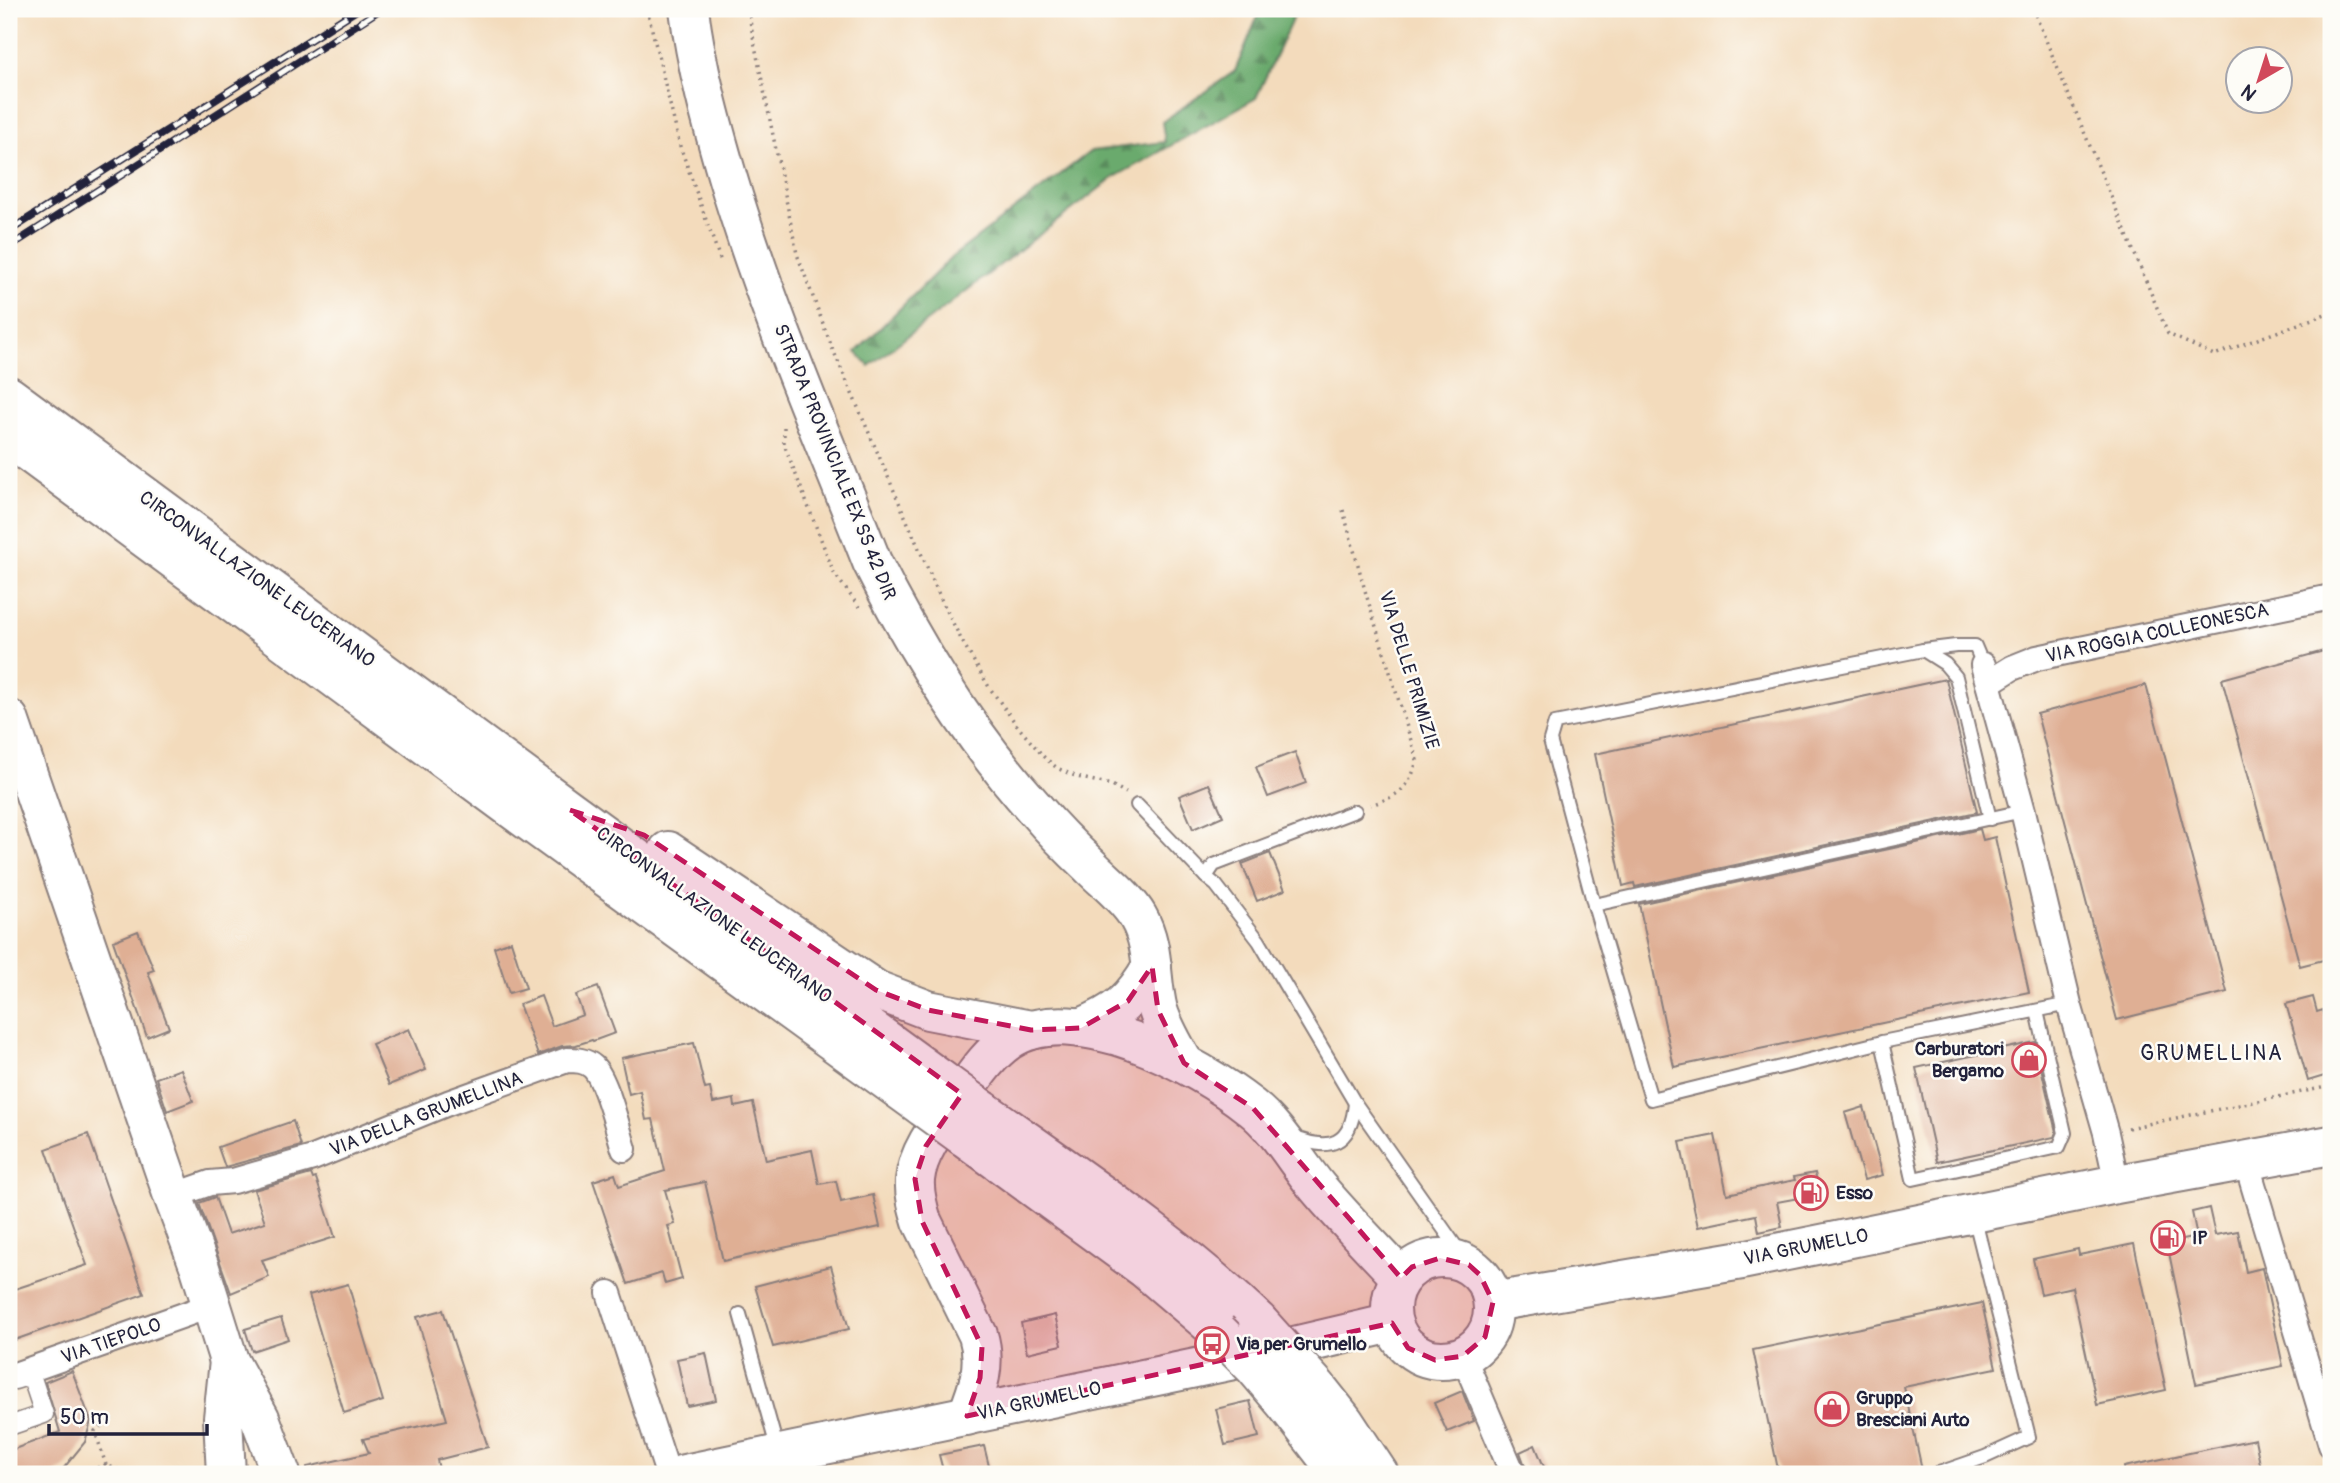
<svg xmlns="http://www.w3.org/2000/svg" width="2340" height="1483" viewBox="0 0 2340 1483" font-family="Pangolin,sans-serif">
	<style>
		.forest { fill: url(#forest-firs); stroke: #466654; stroke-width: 2 }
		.building { fill: #dfaf94 }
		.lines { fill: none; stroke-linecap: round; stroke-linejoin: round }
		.service-casing { stroke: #8a7e7c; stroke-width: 16 }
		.pedestrian-casing { stroke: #8a7e7c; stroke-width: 21 }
		.minor-casing { stroke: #8a7e7c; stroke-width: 28 }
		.primary-casing { stroke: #8a7e7c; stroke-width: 42 }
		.trunk-casing { stroke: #8a7e7c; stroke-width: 42 }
		.path { stroke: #8a7e7c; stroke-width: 3.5; stroke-dasharray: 2 5; stroke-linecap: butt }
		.service { stroke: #fff; stroke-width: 12 }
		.pedestrian { stroke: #fff; stroke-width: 18 }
		.minor { stroke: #fff; stroke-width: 24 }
		.primary { stroke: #fff; stroke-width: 38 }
		.trunk { stroke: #fff; stroke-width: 38 }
		.rail-casing { stroke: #22223b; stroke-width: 8 }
		.rail { stroke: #fdfcf7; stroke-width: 5; stroke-dasharray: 16; stroke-linecap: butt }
		.trunk-bridge-casing { stroke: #8a7e7c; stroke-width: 42; stroke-linecap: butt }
		.trunk-bridge { stroke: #fff; stroke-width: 38 }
		.marked { fill: #c2185b; fill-opacity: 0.2; stroke: #c2185b; stroke-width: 5; stroke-dasharray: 14 9; stroke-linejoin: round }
		.labels { text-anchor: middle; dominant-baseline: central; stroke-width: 5; stroke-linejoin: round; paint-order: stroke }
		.street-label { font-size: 19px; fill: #22223b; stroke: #fdfcf7 }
		.poi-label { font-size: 19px; font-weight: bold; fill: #22223b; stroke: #fdfcf7; text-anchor: start }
		.neighbourhood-label { font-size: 21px; letter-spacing: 2px; fill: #22223b; stroke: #fdfcf7 }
	</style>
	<defs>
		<pattern id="forest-firs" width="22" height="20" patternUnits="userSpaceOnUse" patternTransform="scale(1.75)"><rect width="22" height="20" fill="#6baa6d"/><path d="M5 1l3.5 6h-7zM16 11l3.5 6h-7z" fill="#588a5b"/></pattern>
	</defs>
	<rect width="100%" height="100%" fill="#fdfcf7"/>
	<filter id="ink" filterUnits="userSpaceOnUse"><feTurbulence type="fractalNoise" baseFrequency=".0143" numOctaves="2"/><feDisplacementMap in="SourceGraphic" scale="14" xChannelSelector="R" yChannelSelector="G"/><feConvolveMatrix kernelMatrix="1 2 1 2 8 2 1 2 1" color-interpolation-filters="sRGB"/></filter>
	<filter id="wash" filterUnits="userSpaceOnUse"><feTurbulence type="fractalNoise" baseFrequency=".00686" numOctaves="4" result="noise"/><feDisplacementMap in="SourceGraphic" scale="28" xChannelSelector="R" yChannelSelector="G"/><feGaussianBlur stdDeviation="1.57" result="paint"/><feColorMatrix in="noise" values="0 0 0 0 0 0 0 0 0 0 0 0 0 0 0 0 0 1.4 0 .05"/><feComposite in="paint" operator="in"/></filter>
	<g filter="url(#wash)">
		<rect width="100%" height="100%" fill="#f3dbbc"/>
		<path class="forest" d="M1261,9H1297L1256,98L1113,178L869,366L856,352L952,257L1091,151L1165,142L1162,122L1235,71Z"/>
		<g id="blocks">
			<g class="building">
				<path d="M2331,649V958L2300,966L2222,679Z"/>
				<path d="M1946,679L1977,812L1635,887L1634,883L1623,886L1595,754Z"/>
				<path d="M2146,685L2227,992L2117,1020L2037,714Z"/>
				<path d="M1295,752L1306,783L1268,797L1256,767Z"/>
				<path d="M1209,784L1223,816L1193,829L1179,796Z"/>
				<path d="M1980,829L1983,840L1995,837L2029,992L1674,1067L1639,904Z"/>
				<path d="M1270,853L1285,890L1257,901L1242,864Z"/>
				<path d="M138,931L154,970L148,972L169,1028L147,1037L113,941Z"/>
				<path d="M511,941L526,988L509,993L494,947Z"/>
				<path d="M598,987L615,1033L593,1041L592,1040L576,1045L562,1046L538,1055L519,1004L541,996L552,1026L583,1015L576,995Z"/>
				<path d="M2313,997L2317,1012L2323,1010L2331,1037V1074L2308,1081L2286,1004Z"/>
				<path d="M409,1029L426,1070L389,1085L372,1044Z"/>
				<path d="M2035,1042L2056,1132L2054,1137L1937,1162L1916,1068Z"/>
				<path d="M694,1043L705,1089L710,1088L713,1103L734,1099L735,1107L753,1103L766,1160L812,1150L819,1184L836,1181L841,1202L873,1195L880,1227L723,1261L705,1182L665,1190L675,1224L668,1226L682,1279L665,1284L662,1273L628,1284L593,1181L615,1174L619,1186L665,1171L653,1119L646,1120L640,1091L629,1094L621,1058Z"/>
				<path d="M181,1069L193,1101L167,1111L156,1078Z"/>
				<path d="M1864,1107L1883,1175L1864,1180L1845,1113Z"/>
				<path d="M293,1121L301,1146L225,1167L218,1147Z"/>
				<path d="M88,1134L144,1294L9,1342V1291L87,1265L46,1149Z"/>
				<path d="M1715,1135L1727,1194L1795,1180L1794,1177L1815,1173L1820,1194L1777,1202L1782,1227L1759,1232L1756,1215L1698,1227L1680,1142Z"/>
				<path d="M311,1174L313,1179L316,1178L335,1237L262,1260L269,1277L231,1293L199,1203L215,1197L228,1234L265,1222L254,1190Z"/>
				<path d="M2209,1208L2215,1235L2238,1231L2246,1272L2262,1268L2283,1366L2196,1384L2167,1243L2197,1237L2192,1212Z"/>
				<path d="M2134,1244L2166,1390L2097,1405L2072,1287L2041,1294L2033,1259L2078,1249L2079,1255Z"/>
				<path d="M831,1266L849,1329L773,1347L755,1286Z"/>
				<path d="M348,1284L383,1401L344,1413L309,1295Z"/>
				<path d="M1982,1303L1996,1368L1904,1387L1923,1474H1779L1753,1350Z"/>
				<path d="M443,1310L488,1447L437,1460L440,1474H307V1467L369,1453L363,1439L447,1420L417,1317Z"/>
				<path d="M1055,1315L1062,1345L1027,1353L1021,1323Z"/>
				<path d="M281,1318L288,1339L252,1351L245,1329Z"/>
				<path d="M706,1353L716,1400L687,1406L677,1359Z"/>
				<path d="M72,1371L91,1421L85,1442L63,1469L53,1474H9V1451L60,1432L45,1382Z"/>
				<path d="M1462,1391L1474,1421L1447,1432L1434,1403Z"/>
				<path d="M1250,1401L1259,1437L1225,1445L1216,1409Z"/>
				<path d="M2255,1439L2262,1474H2125L2124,1467Z"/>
				<path d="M1535,1445L1547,1474H1528L1520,1452Z"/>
				<path d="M984,1446L991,1474H944L939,1455Z"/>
			</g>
		</g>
	</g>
	<g filter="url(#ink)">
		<use href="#blocks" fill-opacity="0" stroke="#8a7e7c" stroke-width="2"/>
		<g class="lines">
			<g class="service-casing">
				<g id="service">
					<path d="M1923,650L1945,664L1956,677L1990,819"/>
					<path d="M1983,665L1975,646H1956L1923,650L1555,723L1550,740L1594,905L1651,1099L1882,1042L2069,1004"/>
					<path d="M1137,805L1206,877"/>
					<path d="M1355,811L1214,865L1206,877L1216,885L1259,941L1355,1103L1469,1265"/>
					<path d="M1594,905L2023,811"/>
					<path d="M1882,1042L1913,1179L2059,1147L2065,1133L2037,1011"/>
					<path d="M1293,1137C1330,1152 1351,1145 1355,1103"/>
					<path d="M740,1314L778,1451"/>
					<path d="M1936,1474L1985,1457L2029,1437L1974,1216"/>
				</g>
			</g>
			<g class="pedestrian-casing">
				<path id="pedestrian" d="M9,1426L44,1414L31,1375L15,1380"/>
			</g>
			<g class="minor-casing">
				<g id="minor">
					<path d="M1983,665L2023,811L2069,1004L2106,1133L2117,1184"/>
					<path d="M1988,683L2012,668L2037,658L2331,597"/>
					<path d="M2246,1161L2331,1445"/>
					<path d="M173,1196L210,1183L233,1181L313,1158L448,1103L567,1060C576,1060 585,1060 593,1067C606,1079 618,1130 624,1149"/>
					<path d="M609,1293L668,1474"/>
					<path d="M1463,1356L1513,1474"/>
					<path d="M9,1377L212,1305"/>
				</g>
			</g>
			<g class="primary-casing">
				<g id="primary">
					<path d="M689,9C696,66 712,124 728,179C767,310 822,435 872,562C916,650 970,736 1036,810C1053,830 1072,849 1091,867C1107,883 1127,898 1138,917C1155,946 1150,980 1158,1010C1164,1029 1174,1046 1184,1063"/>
					<path d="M9,719L173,1196L200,1268L229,1361L260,1418L281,1474"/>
					<path d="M1081,1028C1118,1012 1132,1001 1152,966"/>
					<circle cx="1442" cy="1309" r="51"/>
					<path d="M1493,1302L1742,1260L2117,1184L2331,1145"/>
					<path d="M967,1416C978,1389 987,1364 978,1335L922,1221C918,1208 914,1194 915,1180C918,1146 948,1115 966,1088C978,1071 991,1053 1008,1041C1073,996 1198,1065 1251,1107C1278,1128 1296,1162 1318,1188C1344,1219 1373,1248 1401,1278"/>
					<path d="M226,1474L223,1418L229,1361"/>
					<path d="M684,1474L1239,1359L1392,1323"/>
				</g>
			</g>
			<g class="trunk-casing">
				<g id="trunk">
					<path d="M9,396L570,810L940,1079"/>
					<path d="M9,438L508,806L923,1107"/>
					<path d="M668,851L876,990L928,1010L1031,1030"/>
					<path d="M983,1110C1077,1177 1174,1241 1258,1321"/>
					<path d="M963,1136L1145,1269L1218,1331"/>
					<path d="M1317,1387L1344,1421L1379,1474"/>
					<path d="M1288,1407L1340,1474"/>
				</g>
			</g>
			<g class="path">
				<path d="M647,9L680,146L721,262"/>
				<path d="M750,9V21L797,254L831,345L940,597L962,641L989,687L1019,728L1044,757L1057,768L1077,777L1112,785L1126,793"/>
				<path d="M2033,9L2168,334L2214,355L2331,312"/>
				<path d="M784,427V444L834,573L862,611"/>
				<path d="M1343,510L1366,594L1417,760C1409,790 1399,795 1371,805"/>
				<path d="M2128,1128L2331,1086"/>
				<path d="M106,1465L95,1431L112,1418"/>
				<path d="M77,1474L106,1465L130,1474"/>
			</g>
			<use href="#service" class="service"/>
			<use href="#pedestrian" class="pedestrian"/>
			<use href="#minor" class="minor"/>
			<use href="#primary" class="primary"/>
			<use href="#trunk" class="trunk"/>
			<g class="rail-casing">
				<g id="rail">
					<path d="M9,231L358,9"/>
					<path d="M9,247L381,9"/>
				</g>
			</g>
			<use href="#rail" class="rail"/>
			<g class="trunk-bridge-casing">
				<g id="trunk-bridge">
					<path d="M940,1079L983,1110"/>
					<path d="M923,1107L963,1136"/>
					<path d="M1258,1321L1317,1387"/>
					<path d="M1218,1331L1254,1367L1288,1407"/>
				</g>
			</g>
			<use href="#trunk-bridge" class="trunk-bridge"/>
		</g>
	</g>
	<path class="marked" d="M570,810L644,835L876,990L928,1010L1031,1030L1081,1028L1128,1001L1152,966L1158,1010L1184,1063L1253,1108L1401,1278L1412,1267L1440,1258L1469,1265L1480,1275L1493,1302L1485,1337L1463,1356L1435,1360L1408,1348L1392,1323L967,1416L980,1378L982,1347L922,1221L915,1179L926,1146L962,1094Z"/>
	<defs>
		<g id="shop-ring" transform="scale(1.75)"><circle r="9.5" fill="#fdfcf7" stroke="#d1495b" stroke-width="1.5"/><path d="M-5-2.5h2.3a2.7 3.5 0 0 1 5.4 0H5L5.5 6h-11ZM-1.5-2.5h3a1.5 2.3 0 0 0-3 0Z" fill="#d1495b"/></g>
		<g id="fuel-ring" transform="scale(1.75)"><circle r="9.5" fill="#fdfcf7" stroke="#d1495b" stroke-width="1.5"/><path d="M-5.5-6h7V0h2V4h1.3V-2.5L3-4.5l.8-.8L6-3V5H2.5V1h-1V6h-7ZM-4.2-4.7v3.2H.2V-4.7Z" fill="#d1495b"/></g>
		<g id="bus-ring" transform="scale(1.75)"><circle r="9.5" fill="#fdfcf7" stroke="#d1495b" stroke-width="1.5"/><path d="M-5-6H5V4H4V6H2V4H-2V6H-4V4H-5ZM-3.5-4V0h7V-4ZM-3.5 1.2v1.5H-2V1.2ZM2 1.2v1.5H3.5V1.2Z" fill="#d1495b"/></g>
	</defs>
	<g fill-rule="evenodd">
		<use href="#shop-ring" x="2029" y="1060"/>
		<use href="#fuel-ring" x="1811" y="1193"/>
		<use href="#fuel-ring" x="2168" y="1238"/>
		<use href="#bus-ring" x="1212" y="1344"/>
		<use href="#shop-ring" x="1832" y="1409"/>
	</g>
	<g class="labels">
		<g class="street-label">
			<text transform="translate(835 462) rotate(68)">STRADA PROVINCIALE EX SS 42 DIR</text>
			<text transform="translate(257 579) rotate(36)">CIRCONVALLAZIONE LEUCERIANO</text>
			<text transform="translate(2157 633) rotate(-12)">VIA ROGGIA COLLEONESCA</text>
			<text transform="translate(1409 670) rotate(73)">VIA DELLE PRIMIZIE</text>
			<text transform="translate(714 915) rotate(36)">CIRCONVALLAZIONE LEUCERIANO</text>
			<text transform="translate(426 1114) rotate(-21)">VIA DELLA GRUMELLINA</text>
			<text transform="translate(1806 1247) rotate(-11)">VIA GRUMELLO</text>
			<text transform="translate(111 1341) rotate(-19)">VIA TIEPOLO</text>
			<text transform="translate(1039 1401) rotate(-12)">VIA GRUMELLO</text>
		</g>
		<g class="poi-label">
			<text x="2004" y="1049" text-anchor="end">Carburatori<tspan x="2004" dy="22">Bergamo</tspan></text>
			<text x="1836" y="1193">Esso</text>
			<text x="2192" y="1238">IP</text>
			<text x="1236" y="1344">Via per Grumello</text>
			<text x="1856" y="1398">Gruppo<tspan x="1856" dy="22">Bresciani Auto</tspan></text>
		</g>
		<g class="neighbourhood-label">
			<text x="2212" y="1053">GRUMELLINA</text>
		</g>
	</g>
	<rect width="2340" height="1483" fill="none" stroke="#fdfcf7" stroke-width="35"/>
	<g transform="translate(2259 80) rotate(219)"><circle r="33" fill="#fdfcf7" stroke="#a5a5ac" stroke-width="2"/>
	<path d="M0-5L12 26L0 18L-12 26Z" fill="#d1495b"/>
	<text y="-10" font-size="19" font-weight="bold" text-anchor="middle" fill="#22223b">N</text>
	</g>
	<path d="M49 1424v10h158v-10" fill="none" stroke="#22223b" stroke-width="3.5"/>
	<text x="60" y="1424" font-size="21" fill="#22223b" stroke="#fdfcf7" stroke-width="5" paint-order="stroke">50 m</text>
</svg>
